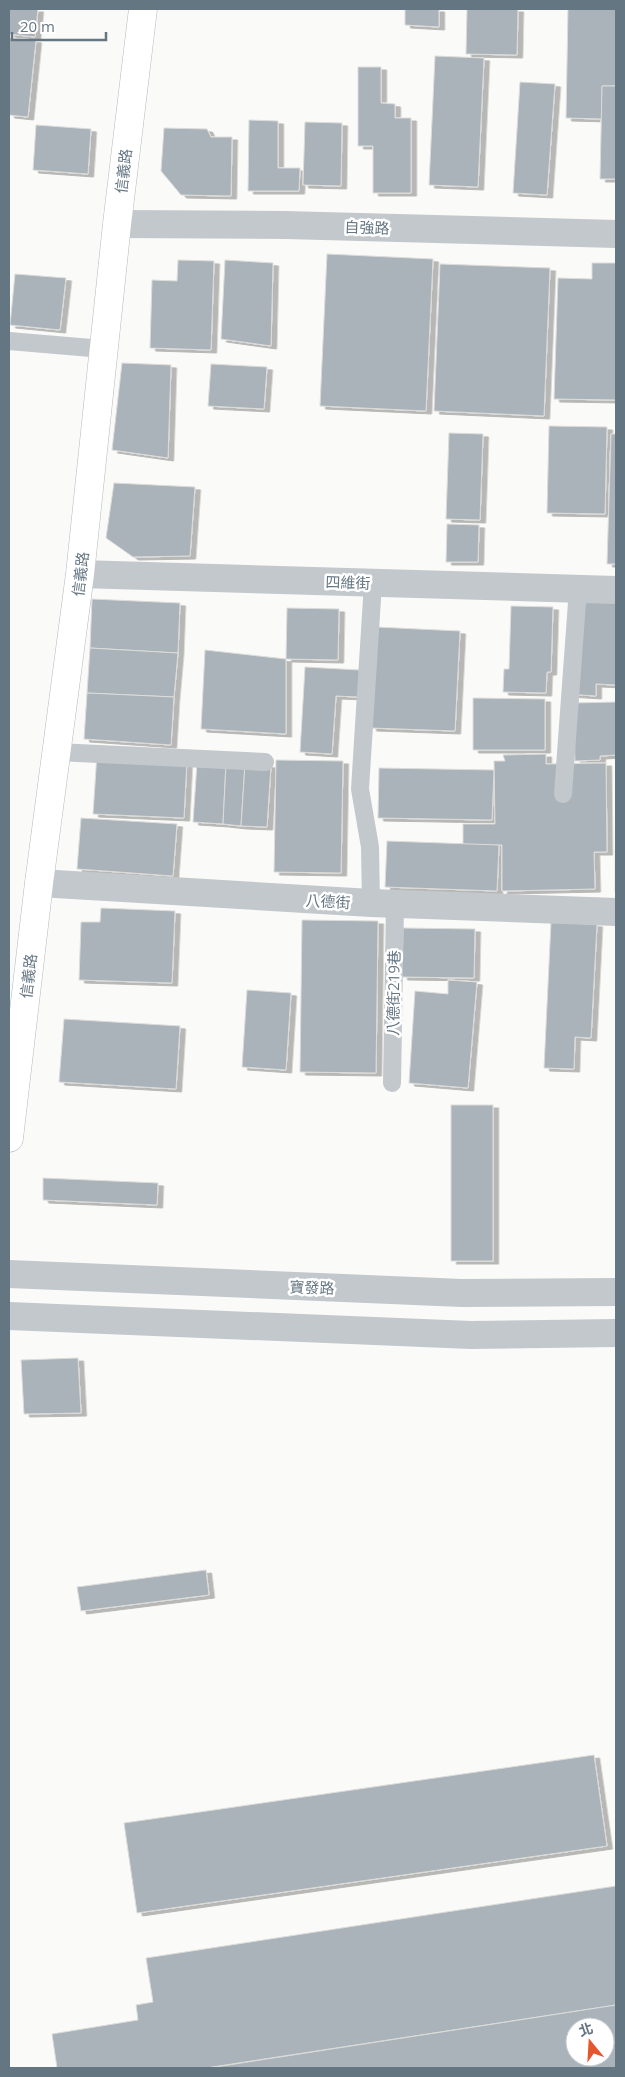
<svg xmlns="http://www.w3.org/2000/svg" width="625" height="2077" viewBox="0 0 625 2077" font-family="'Open Sans','Noto Sans TC',sans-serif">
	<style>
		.building { fill: #aab3b9; stroke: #dcdcda; fill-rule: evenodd; filter: url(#shadow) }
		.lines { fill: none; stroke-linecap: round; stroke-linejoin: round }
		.secondary-casing { stroke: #b3babf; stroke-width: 29 }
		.lane { stroke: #c3c8cc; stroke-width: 18 }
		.street { stroke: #c3c8cc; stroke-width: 28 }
		.secondary { stroke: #fff; stroke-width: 28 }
		.labels { text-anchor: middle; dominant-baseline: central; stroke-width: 5; stroke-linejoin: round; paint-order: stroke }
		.street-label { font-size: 15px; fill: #657683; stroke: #fff }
	</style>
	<defs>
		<filter id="shadow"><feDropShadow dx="5.5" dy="3" stdDeviation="0" flood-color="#0004"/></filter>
	</defs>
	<rect width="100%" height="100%" fill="#fafaf8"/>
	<g class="building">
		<path d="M9,9H38L35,37L9,34Z"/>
		<path d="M405,9H439V27L405,25Z"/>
		<path d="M467,9H518L517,55L466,54Z"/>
		<path d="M568,9H616V86H602V119L566,118Z"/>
		<path d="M9,38L36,40L28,117L9,115Z"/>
		<path d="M435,56L484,58L478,187L429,185Z"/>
		<path d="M358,67H381V103L395,104V118H411V193H373V146H358Z"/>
		<path d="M520,82L555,84L547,195L513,193Z"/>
		<path d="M602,86H616V179H600Z"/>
		<path d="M249,120L278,121V168H300L299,191H248Z"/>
		<path d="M305,122L342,123L341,186L303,185Z"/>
		<path d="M36,125L91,129L88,174L33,170Z"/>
		<path d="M164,128L207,129L211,137H232L231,196L181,195L161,171Z"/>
		<path d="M327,254L433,259L426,411L320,406Z"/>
		<path d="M178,260L214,261L211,350L150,348L152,280L177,281Z"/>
		<path d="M225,260L273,263L271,346L221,339Z"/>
		<path d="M592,263H616V400L554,399L558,278L592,279Z"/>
		<path d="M440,264L550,268L544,416L434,411Z"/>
		<path d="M15,274L66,278L60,330L10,325Z"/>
		<path d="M122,363L171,365L168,458L112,450Z"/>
		<path d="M211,364L267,367L264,409L208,406Z"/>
		<path d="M549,426L607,427L605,514L547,513Z"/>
		<path d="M449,433L483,434L480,520L446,519Z"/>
		<path d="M611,434H616V564H607Z"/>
		<path d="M114,483L195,487L190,556L133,557L106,538Z"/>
		<path d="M447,524L479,525L478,562H446Z"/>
		<path d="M92,599L180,603L178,653L90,648Z"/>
		<path d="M572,600L616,602V685L596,684V696L566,694Z"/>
		<path d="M511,606L553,607L551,672H547L546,693L503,692L504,669H509Z"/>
		<path d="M287,608L339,609L338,660L286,659Z"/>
		<path d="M376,627L460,631L455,731L371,728Z"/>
		<path d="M90,648L178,653L174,697L87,693Z"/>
		<path d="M205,650L286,659V734L201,729Z"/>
		<path d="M305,667L360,670L358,697L336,696L332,754L300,752Z"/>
		<path d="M87,693L174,697L171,745L84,739Z"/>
		<path d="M473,698L545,699V750H473Z"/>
		<path d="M616,702V755L600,756V760L575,761L573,703Z"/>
		<path d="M97,754L187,759L184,818L93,814Z"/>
		<path d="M546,754V764L606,763L607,852H594L595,889L502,891V845H463V824H495L494,761H505L503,755Z"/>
		<path d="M616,757V892H615Z"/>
		<path d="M276,760L343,761L341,873L274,872Z"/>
		<path d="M197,763H226L223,824L193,822Z"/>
		<path d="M226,763L245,764L241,826L223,824Z"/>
		<path d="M245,764L271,765L267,827L241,826Z"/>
		<path d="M379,768L494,770L492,820L378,818Z"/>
		<path d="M81,818L177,824L173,876L77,869Z"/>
		<path d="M387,841L499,845L497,891L385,887Z"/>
		<path d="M101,908L175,911L172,983L79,980L81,922H100Z"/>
		<path d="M302,920L378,921L376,1073L300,1072Z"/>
		<path d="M551,922L597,924L591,1038L575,1037L574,1069L544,1068Z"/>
		<path d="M403,928L475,929L474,978L402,977Z"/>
		<path d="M448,980L477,982L468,1088L409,1083L415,991L448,994Z"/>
		<path d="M247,990L291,993L286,1070L242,1067Z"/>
		<path d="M64,1019L180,1026L176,1089L59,1082Z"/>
		<rect x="451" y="1105" width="42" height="156"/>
		<path d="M43,1178L158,1183L157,1205L43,1200Z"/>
		<path d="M78,1358L81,1413L24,1414L21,1360Z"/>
		<path d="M206,1570L209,1595L81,1611L77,1587Z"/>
		<path d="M594,1755L607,1846L137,1913L124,1823Z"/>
		<path d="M616,1886V2005L206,2068H57L52,2034L138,2020L136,2005L153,2002L146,1958Z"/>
		<path d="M616,2005V2068H209ZM575,2027H605V2057H575Z"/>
	</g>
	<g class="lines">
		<g class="secondary-casing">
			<path id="secondary" d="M9,1138L39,883L80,574L117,224L143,9"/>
		</g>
		<g class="lane">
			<path d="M9,341L103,349"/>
			<path d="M57,752L265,762"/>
			<path d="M563,794L578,589"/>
			<path d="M371,903L370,847L360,789L373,583"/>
			<path d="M392,1083L395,904"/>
		</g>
		<g class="street">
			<path d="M117,224L285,225L616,234"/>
			<path d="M80,574L616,590"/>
			<path d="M39,883L371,903L616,912"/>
			<path d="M9,1274L462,1293L616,1292"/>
			<path d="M9,1316L471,1335L616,1333"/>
		</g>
		<use href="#secondary" class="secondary"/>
	</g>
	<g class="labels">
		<g class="street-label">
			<text transform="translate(123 171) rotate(-83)">信義路</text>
			<text transform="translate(367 227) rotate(2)">自強路</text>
			<text transform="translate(80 574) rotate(-83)">信義路</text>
			<text transform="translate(348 582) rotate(2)">四維街</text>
			<text transform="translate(328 901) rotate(3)">八德街</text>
			<text transform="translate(28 976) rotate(-83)">信義路</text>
			<text transform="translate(393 993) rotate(-89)">八德街219巷</text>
			<text transform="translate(312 1287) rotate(2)">寶發路</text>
		</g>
	</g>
	<rect width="625" height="2077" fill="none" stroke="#657683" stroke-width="20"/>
	<g transform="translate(590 2042) rotate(342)"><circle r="24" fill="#ffffff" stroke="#c1c8cd"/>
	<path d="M0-4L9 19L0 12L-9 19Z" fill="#e4572e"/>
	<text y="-8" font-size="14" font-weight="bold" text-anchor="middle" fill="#657683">北</text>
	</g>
	<path d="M12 32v8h94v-8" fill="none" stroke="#657683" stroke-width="2.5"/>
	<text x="20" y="32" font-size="15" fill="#657683" stroke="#ffffff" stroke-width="4" paint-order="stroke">20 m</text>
</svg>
